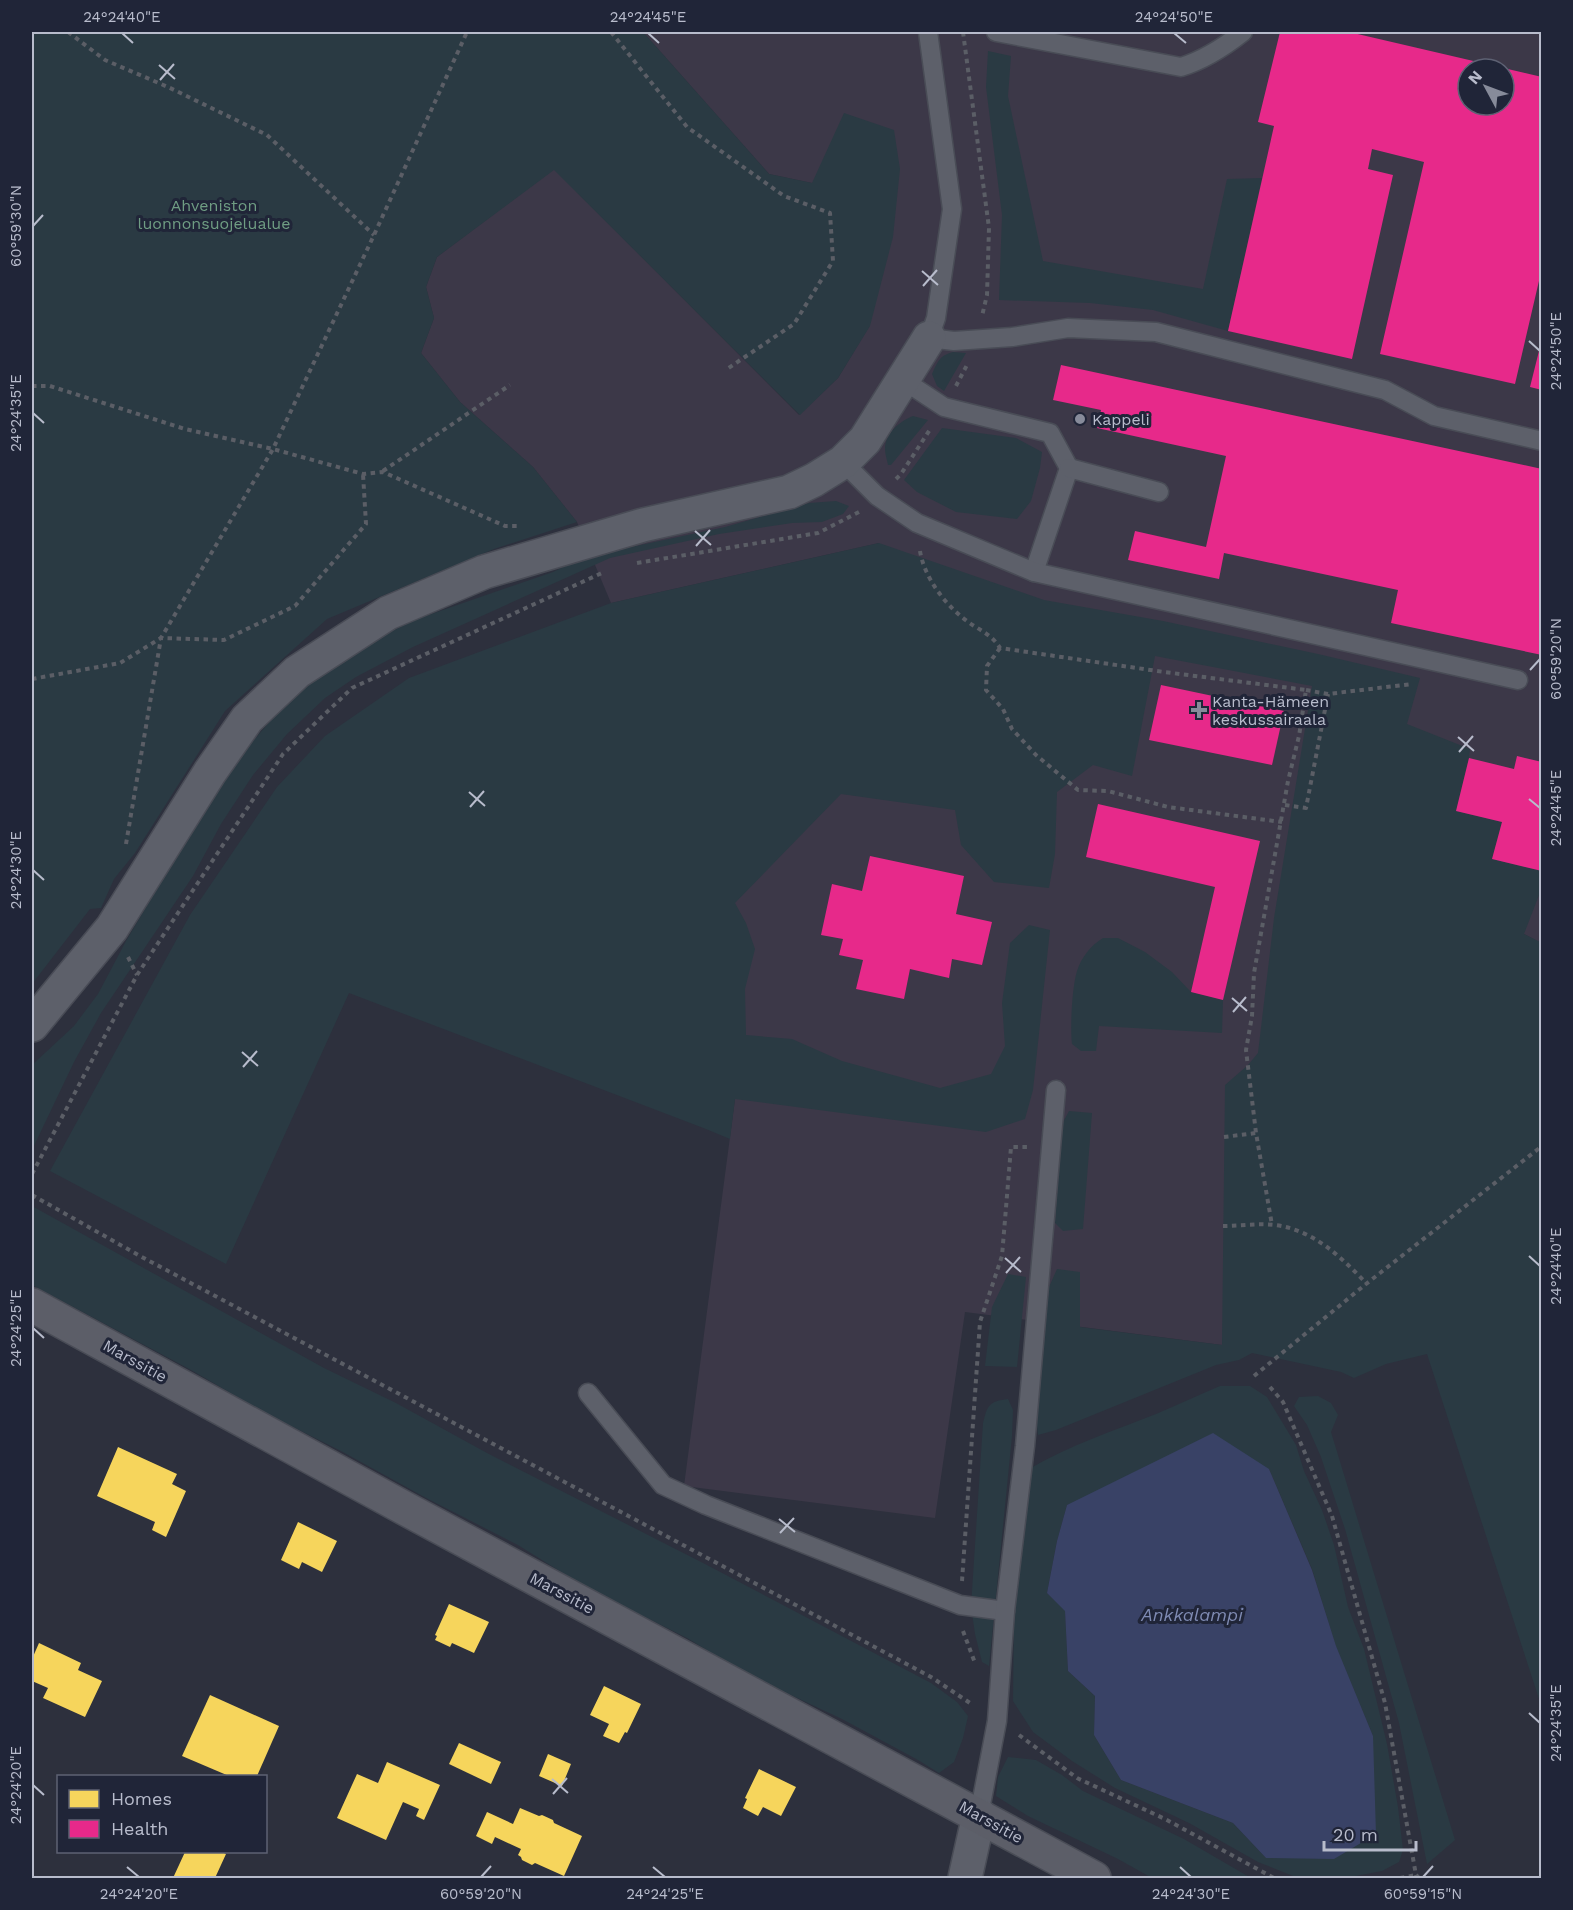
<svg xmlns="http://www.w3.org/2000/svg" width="1573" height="1910" viewBox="0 0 1573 1910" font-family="'Work Sans',sans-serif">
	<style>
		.medical { fill: #3c3848; fill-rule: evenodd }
		.green { fill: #2a3a43; fill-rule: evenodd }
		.water { fill: #394266 }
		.homes { fill: #f6d55c }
		.health { fill: #e7298a; fill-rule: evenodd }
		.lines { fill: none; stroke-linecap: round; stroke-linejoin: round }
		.service-casing { stroke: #494c56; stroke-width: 21 }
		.minor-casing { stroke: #494c56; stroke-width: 36 }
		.secondary-casing { stroke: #494c56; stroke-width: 36 }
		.path { stroke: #5b5e66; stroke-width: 4; stroke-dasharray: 4.5 4.5; stroke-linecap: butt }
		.service { stroke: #5d606a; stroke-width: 18 }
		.minor { stroke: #5d606a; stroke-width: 33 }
		.secondary { stroke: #5c5e68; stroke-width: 33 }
		.ticks { fill: none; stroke: #b8bccc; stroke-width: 2 }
		.poi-dot { fill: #878b9a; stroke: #202538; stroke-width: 2 }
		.labels { text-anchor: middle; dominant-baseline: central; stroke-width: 6; stroke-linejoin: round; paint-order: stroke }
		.park-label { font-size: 16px; fill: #6f9d83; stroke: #202538 }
		.poi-label { font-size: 16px; fill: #b8bccc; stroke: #202538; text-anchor: start }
		.street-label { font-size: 16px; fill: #b8bccc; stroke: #202538 }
		.water-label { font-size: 18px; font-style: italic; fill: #7f8bb3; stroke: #202538 }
		.neatline { fill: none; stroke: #b8bccc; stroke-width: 2 }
		.ticks-label { font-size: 15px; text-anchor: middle; fill: #b8bccc }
	</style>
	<rect width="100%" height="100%" fill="#2d303d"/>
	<path class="medical" d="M643,32H1541V943L1524,934L1258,1053L1222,1345L965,1312L935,1518L684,1486L735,1099L712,923L879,543L611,603L577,522L533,467L460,402L421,353L434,318L426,287L437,257L554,169L799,415L838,378L870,325L812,183L769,174ZM1468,69H1504V105H1468Z"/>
	<g class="green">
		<path d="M32,32H643L769,174L812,183L844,113L894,130L900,169L893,237L870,326L838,378L800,415L554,170L437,257L426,287L434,318L421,353L460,402L533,467L577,522L494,549L327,619L225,711L135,853L114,879L101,908L90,909L32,984Z"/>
		<path d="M988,51L1011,56L1008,96L1043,261L1203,289L1227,179L1262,178L1228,331L1153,310L1090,303L999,300L1002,215L986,87Z"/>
		<path d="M953,352L966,353L944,391L937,386L932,374C938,361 939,356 953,352Z"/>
		<path d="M913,416L928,420L891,465H888C887,460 885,454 885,449C885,433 900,421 913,416Z"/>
		<path d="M942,428L1016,438L1042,452L1040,468L1031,501L1017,519L956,512L917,492L904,480Z"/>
		<path d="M836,501L849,506L843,514L822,522L792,523L719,534L610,558L413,647L356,677L325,698L287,734L253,775L221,824L193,876L101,1013L74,1062L32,1150V1065L74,1026L98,994L126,941L158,887L171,854L221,779L282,707L336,660L414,620L553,572L584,557L725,527L809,503Z"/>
		<path d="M879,543L1044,600L1163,621L1318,654L1420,678L1407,724L1470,749L1469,758L1456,811L1502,822L1492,859L1541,871V890L1524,934L1542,943L1541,1705L1427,1354L1386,1364L1354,1378L1341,1372L1252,1353L1239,1360L1216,1365L1056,1430L1038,1435L1036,1417L1049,1287L1057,1269L1080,1272V1327L1222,1345L1225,1085L1248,1065L1258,1053L1274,918L1312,686L1155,656L1132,776L1093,765L1057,792L1055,854L1049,888L994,882L961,845L955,810L841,794L735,903L746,923L755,949L745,989L746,1035L792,1039L842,1061L940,1088L991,1074L1005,1046L1002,1003L1010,943L1029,925L1050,930L1033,1090L1025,1119L986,1132L735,1099L730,1139L706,1129L349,993L226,1264L50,1171L190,915L277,787L325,736L409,678L611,603Z"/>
		<path d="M1103,938H1118L1145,952L1172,972L1191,992L1223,1000L1222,1033L1099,1026L1096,1051H1081L1072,1044C1070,1028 1072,987 1077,971C1081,958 1091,945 1103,938Z"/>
		<path d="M1069,1111L1092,1113L1083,1229L1063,1231L1055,1223L1062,1124Z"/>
		<path d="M32,1206L324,1368L396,1403L487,1453L705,1564L931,1683L957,1702L968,1716L963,1738L954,1762L939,1773L918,1760L842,1719L748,1675L687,1638L585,1587L518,1545L428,1499L341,1451L265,1413L191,1370L32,1285Z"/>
		<path d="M1008,1274L1026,1277L1017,1367L985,1366L992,1307Z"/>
		<path d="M1220,1386H1250L1267,1397L1296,1445L1304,1471L1322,1510L1334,1545L1348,1607L1364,1649L1387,1744L1398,1807L1403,1850L1399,1862L1382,1871L1345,1878H1298L1258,1862L1189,1823L1115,1788L1072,1761L1033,1732L1013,1701L1014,1607L1029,1469C1070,1445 1113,1431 1156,1414C1178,1405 1198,1395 1220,1386ZM1269,1469L1312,1569L1336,1647L1373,1736L1266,1858L1233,1823L1121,1780L1094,1735L1095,1696L1068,1671L1065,1610L1047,1593L1057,1541L1067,1505Z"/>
		<path d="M1318,1396L1331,1403L1338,1415L1331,1432L1455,1840L1427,1864L1399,1723L1345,1529L1321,1457L1307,1425L1294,1406L1299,1397Z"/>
		<path d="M1008,1399L1013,1410L1012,1436L989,1666L982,1662L975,1634L971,1606L983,1423C987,1406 989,1401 1008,1399Z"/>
		<path d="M1008,1757L1036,1760L1062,1775L1083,1791L1184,1839L1251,1878H1152L1118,1859L1028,1816L996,1796L998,1777Z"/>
	</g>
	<path class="water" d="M1213,1433L1269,1469L1312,1570L1336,1646L1373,1736L1376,1834L1334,1859L1266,1858L1233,1823L1121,1780L1094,1735L1095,1696L1068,1671L1065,1611L1047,1593L1057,1541L1067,1505Z"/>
	<g class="homes">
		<path d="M118,1447L177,1474L172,1484L186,1491L166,1537L152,1530L155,1522L97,1496Z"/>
		<path d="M298,1522L337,1541L322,1572L302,1562L299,1569L281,1560Z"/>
		<path d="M449,1604L489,1622L474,1653L452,1643L450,1647L435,1640L437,1636L435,1635Z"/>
		<path d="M39,1643L81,1663L78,1670L102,1681L85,1717L43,1698L48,1688L32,1681V1659Z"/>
		<path d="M604,1686L641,1704L627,1733L625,1732L619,1743L603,1736L609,1724L590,1715Z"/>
		<path d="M210,1695L279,1726L257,1776H229L182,1756Z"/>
		<path d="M459,1743L501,1762L491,1784L449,1764Z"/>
		<path d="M548,1754L571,1764L562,1786L539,1776Z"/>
		<path d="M387,1762L440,1785L424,1820L416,1816L419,1809L403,1802L386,1840L337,1818L357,1774L378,1783Z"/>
		<path d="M759,1769L796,1787L781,1816L763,1807L758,1816L743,1808L747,1799L745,1798Z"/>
		<path d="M520,1808L539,1816L542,1815L553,1820L554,1823L582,1836L564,1876L535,1863L532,1865L522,1860L521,1857L518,1855L521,1849L495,1837L492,1844L476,1836L487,1812L513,1824Z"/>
		<path d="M185,1852H225L224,1853L226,1854L215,1878H173Z"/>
	</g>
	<g class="health">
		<path d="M1280,32H1349L1542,77V268L1515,384L1380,354L1424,162L1372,149L1368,169L1393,175L1352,359L1228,331L1274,126L1258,122ZM1468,69H1504V105H1468Z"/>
		<path d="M1541,343H1542V390L1530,387Z"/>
		<path d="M1061,365L1542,469V655L1391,623L1398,590L1224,553L1219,579L1128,560L1135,531L1206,547L1226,456L1097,428L1101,410L1053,400Z"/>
		<path d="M1161,685L1284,711L1272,765L1149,740Z"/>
		<path d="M1517,756L1542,762V871L1492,859L1502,822L1456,811L1469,758L1514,769Z"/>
		<path d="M1098,804L1260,841L1223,1000L1191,992L1215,887L1086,857Z"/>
		<path d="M870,856L964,876L956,914L992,922L982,965L952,959L949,978L910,969L904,999L856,989L863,960L839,955L843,939L821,935L832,884L862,891Z"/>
	</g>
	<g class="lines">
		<g class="service-casing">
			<g id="service">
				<path d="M928,32L952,209L936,318L929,338L954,341L1012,337L1068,328L1156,332L1385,390L1434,416L1542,441"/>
				<path d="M996,32L1181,67C1204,60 1224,47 1243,32"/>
				<path d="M903,380L944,407L1050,433L1069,468L1034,572"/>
				<path d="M843,462L877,496L917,523L1034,572L1518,680"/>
				<path d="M1069,468L1159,492"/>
				<path d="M588,1393L663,1485L706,1505L960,1605L1005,1611"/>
				<path d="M979,1815L997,1721L1005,1611L1025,1446L1056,1090"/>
			</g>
		</g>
		<g class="minor-casing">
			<g id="minor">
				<path d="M32,1025L112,928L210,772L247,719L297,672L388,613L484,572L643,525L789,492L814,480L843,462L865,440L929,338"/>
				<path d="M965,1878L979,1815"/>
			</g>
		</g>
		<g class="secondary-casing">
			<path id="secondary" d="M32,1305L406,1509L1094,1878"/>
		</g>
		<g class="path">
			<path d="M68,32L105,60L168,87L267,135L374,235"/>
			<path d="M611,32L687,127L784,196L830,213L833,261L794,324L727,369"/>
			<path d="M963,32L989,228L987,295L982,316"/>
			<path d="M32,386H50L185,429L273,449L363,474L383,472L505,526H519"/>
			<path d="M956,386L968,363"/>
			<path d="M383,471L510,385"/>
			<path d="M896,479L901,474L931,428"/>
			<path d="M920,551C924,576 943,602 963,618C976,629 991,633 1000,648L1164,672L1306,690L1299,736L1288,781L1254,973L1252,1016L1246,1050L1256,1133L1272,1225"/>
			<path d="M637,563L818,533L859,512"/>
			<path d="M1000,648L987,666L986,690L1003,709L1012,729L1036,755L1078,790L1108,791L1168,807L1282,822"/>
			<path d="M32,679L120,663L161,638L224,640L295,606L366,524L363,474"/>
			<path d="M1306,690L1328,694L1412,684"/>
			<path d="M1285,805L1306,808L1328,694"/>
			<path d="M126,844L161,638L273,449L374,235L467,32"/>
			<path d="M128,957L137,975"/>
			<path d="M1224,1137L1256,1133"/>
			<path d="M32,1174L137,975L283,754L352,688L604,572"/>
			<path d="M32,1195L140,1256L931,1677L973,1705"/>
			<path d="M1223,1226C1240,1226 1258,1223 1275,1225C1314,1230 1341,1257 1367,1284"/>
			<path d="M1254,1376L1366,1284L1542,1146"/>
			<path d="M1270,1387L1283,1402L1332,1516L1385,1703L1416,1875L1419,1878"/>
			<path d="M962,1581L980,1322L1002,1256L1011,1147H1027"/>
			<path d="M963,1631L975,1663"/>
			<path d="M1019,1735L1077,1778L1165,1819L1274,1878"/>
			<path d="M1400,1878L1416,1875"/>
		</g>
		<use href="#service" class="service"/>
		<use href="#minor" class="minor"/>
		<use href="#secondary" class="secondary"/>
	</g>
	<path class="ticks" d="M122,33L133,43M648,33L659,43M1174,33L1186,43M159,65L175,79M160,80L174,64M33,226L43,215M922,271L938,285M923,286L937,270M1529,341L1540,351M33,413L44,423M695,531L711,545M696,546L710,530M1530,670L1540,659M1458,737L1474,751M1459,752L1473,736M469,792L485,806M1529,799L1540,808M470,807L484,791M33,870L44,880M1232,998L1247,1011M1233,1012L1246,997M242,1052L258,1066M243,1067L257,1051M1529,1256L1540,1266M1005,1258L1021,1272M1006,1273L1020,1257M33,1328L44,1338M779,1519L795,1532M780,1533L794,1518M1529,1713L1540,1723M552,1779L568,1793M33,1785L44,1795M553,1794L567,1778M127,1867L139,1877M653,1867L665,1877M1180,1867L1191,1877M481,1877L491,1866M1423,1877L1433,1866"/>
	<g class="poi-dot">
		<circle cx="1080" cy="419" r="6"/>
		<path d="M1196 701h6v6h6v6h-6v6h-6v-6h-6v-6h6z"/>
	</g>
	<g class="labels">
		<g class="park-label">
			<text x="214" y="205">Ahveniston<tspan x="214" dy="18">luonnonsuojelualue</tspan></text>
		</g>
		<g class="poi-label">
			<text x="1092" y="419">Kappeli</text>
			<text x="1212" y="701">Kanta-Hämeen<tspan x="1212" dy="18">keskussairaala</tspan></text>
		</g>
		<g class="street-label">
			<text transform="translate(135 1361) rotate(29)">Marssitie</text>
			<text transform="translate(562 1593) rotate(28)">Marssitie</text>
			<text transform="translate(991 1822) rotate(29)">Marssitie</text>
		</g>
		<g class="water-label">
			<text x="1192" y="1614">Ankkalampi</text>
		</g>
	</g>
	<rect width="1573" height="1910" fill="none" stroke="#202538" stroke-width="66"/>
	<rect x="57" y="1775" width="210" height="78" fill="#202538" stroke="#5d6173" stroke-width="1.5"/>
	<rect x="69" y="1790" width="30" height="18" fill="#f6d55c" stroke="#5d6173" stroke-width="1.5"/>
	<text x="111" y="1805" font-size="18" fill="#b8bccc">Homes</text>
	<rect x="69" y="1820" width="30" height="18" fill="#e7298a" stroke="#5d6173" stroke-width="1.5"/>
	<text x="111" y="1835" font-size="18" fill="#b8bccc">Health</text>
	<g transform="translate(1486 87) rotate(311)"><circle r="28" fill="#202538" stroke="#5d6173" stroke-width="1.5"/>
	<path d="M0-4.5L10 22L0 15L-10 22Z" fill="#878b9a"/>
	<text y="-9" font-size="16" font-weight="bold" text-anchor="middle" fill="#b8bccc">N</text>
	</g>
	<path d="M1324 1841v9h92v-9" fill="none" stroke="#b8bccc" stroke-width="3"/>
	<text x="1333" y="1841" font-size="18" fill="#b8bccc" stroke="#202538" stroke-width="4.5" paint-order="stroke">20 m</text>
	<rect x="33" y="33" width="1507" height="1844" class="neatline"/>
	<g class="ticks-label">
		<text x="122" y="22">24°24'40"E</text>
		<text x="648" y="22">24°24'45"E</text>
		<text x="1174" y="22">24°24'50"E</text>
		<text transform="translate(16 226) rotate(-90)" y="5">60°59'30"N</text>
		<text transform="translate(1556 351) rotate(-90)" y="5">24°24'50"E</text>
		<text transform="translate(16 413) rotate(-90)" y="5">24°24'35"E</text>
		<text transform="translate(1556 659) rotate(-90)" y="5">60°59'20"N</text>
		<text transform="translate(1556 808) rotate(-90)" y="5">24°24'45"E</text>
		<text transform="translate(16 870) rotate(-90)" y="5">24°24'30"E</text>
		<text transform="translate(1556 1266) rotate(-90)" y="5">24°24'40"E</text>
		<text transform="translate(16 1328) rotate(-90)" y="5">24°24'25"E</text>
		<text transform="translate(1556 1723) rotate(-90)" y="5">24°24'35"E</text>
		<text transform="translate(16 1785) rotate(-90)" y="5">24°24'20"E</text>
		<text x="139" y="1899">24°24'20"E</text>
		<text x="481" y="1899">60°59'20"N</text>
		<text x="665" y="1899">24°24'25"E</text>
		<text x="1191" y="1899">24°24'30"E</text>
		<text x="1423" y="1899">60°59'15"N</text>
	</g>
</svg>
